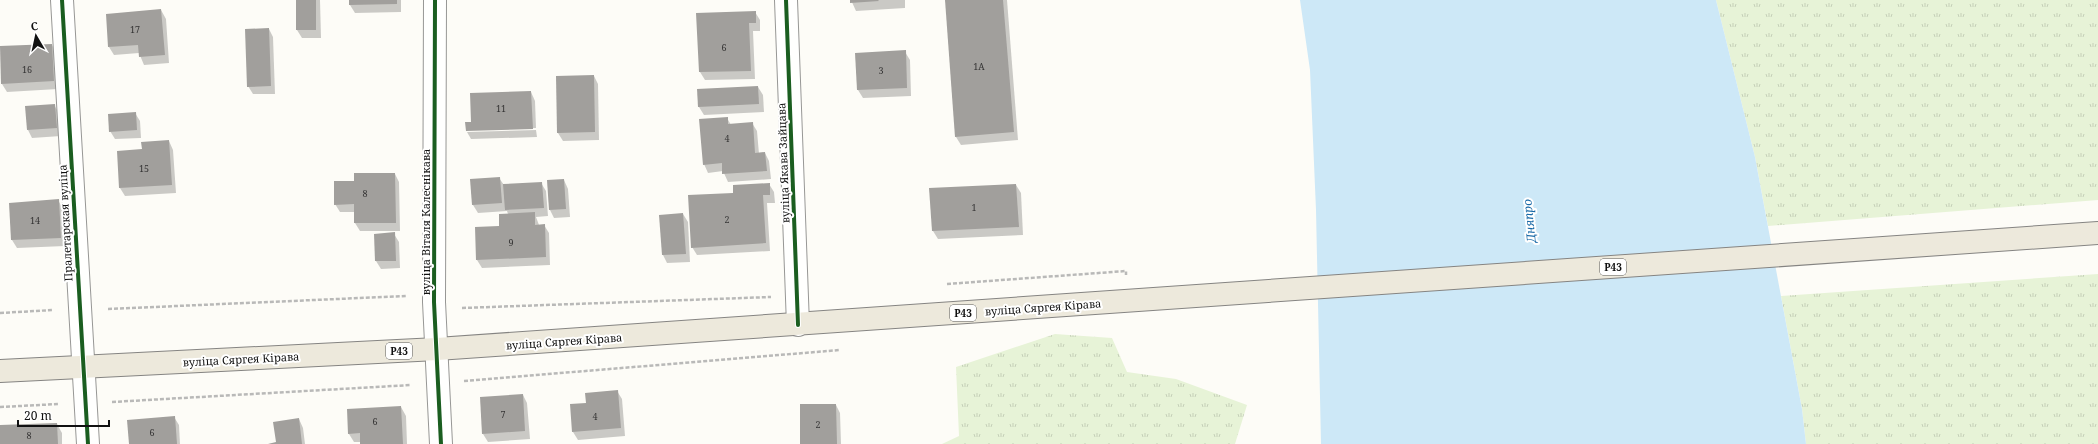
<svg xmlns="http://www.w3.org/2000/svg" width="2098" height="444" viewBox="0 0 2098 444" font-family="'Noto Serif',serif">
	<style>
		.grass { fill: url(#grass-tufts) }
		.water { fill: #cde8f7 }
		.shadow { fill: #0003 }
		.building { fill: #a19f9c }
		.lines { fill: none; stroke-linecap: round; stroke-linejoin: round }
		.minor-casing { stroke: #979795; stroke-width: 24 }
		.primary-casing { stroke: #858482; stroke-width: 24 }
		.path { stroke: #b9b9b8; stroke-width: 2.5; stroke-dasharray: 4 2; stroke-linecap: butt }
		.minor { stroke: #fffffe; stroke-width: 22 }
		.primary { stroke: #ede9dc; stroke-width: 22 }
		.cycleway-casing { stroke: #fff; stroke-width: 6 }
		.cycleway { stroke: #1b5e20; stroke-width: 4 }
		.labels { text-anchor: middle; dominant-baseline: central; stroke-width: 4; stroke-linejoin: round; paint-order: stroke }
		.number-label { font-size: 9px; fill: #353434 }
		.shield { fill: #fff; stroke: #585858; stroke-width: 1 }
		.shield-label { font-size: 10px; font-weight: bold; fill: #111 }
		.street-label { font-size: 11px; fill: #111; stroke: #fff }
		.water-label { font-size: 12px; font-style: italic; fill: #1768a6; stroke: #fff }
	</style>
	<defs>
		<pattern id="grass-tufts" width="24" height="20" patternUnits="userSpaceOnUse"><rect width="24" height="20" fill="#e7f3d7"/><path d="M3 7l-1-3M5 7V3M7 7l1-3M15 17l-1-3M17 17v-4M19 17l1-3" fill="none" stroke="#c5cfb8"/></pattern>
	</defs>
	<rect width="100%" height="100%" fill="#fdfcf7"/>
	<g class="grass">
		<path d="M1716,0H2098V200L1768,226L1755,157Z"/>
		<path d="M2098,274V444H1806L1802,409L1781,296Z"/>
		<path d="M1055,334L1112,338L1127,372L1176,379L1247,405L1235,444H942L959,436L956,367Z"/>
	</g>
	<path class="water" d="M1300,0H1716L1755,157L1802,409L1806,444H1321L1316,210L1310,70Z"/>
	<g class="shadow">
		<path d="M297,0H320L321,38H302L297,30Z"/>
		<path d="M350,0H401V12L355,13L350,5Z"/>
		<path d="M851,0H905V8L856,11Z"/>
		<path d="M946,0H1007L1018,140L961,145L956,137Z"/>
		<path d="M161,10L166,19L169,63L144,65L139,53L114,55L109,47Z"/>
		<path d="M755,12L760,20V31H753L755,79L705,80L700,72L698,14Z"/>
		<path d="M269,29L273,37L275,94H253L248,86Z"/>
		<path d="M52,45L56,53L58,89L7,92L2,84Z"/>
		<path d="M905,52L910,60L911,96L863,98L858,90L856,54Z"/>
		<path d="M594,76L598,84L599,140L563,141L558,133L557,77Z"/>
		<path d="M758,87L763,95L764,112L704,115L699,107L698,90Z"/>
		<path d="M531,92L535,101L536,128L466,130L472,123Z"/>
		<path d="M54,105L59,113L61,136L32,138L28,130Z"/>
		<path d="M135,113L140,121L141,138L115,139L110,131Z"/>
		<path d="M727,118L731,125L752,123L757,131L759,154L765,153L769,161L771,179L728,182L723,171L708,173L704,164Z"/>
		<path d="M536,130L537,137L471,139L467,132Z"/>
		<path d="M169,141L173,150L176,193L125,196L120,188L118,152L143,150Z"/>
		<path d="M395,174L399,182L400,231H360L355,223V212H340L335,204L355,182Z"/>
		<path d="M499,178L504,185L541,183L546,191L548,216L536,217L539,225H544L549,233L550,265L482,268L477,260L508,214L507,211L478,213L473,205L471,180Z"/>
		<path d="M564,180L568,189L570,217L554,218L550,210Z"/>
		<path d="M769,184L774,192L775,203H767L770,251L697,255L692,247Z"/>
		<path d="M1016,185L1021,193L1023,235L938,239L933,231L930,189Z"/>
		<path d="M58,200L63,209L65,246L17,248L12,240L10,204Z"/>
		<path d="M683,214L688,222L690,262L667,263L663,255L660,216Z"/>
		<path d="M394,234L399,242L400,268L381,269L376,261Z"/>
		<path d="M617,391L622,399L625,436L578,440L573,432L587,404Z"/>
		<path d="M523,395L527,403L530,439L488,442L483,434Z"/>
		<path d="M836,405L840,413L841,444H801Z"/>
		<path d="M401,407L406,416L407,444H361V442H354L349,434L348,410Z"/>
		<path d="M174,417L179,425L180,444H130Z"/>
		<path d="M299,419L303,428L305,444H269L277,443Z"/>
		<path d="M57,424L62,433V444H0V426Z"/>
	</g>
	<g class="building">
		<rect x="296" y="0" width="20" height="30"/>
		<path d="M349,0H397V4L349,5Z"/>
		<path d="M850,0H878L879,1L850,3Z"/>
		<path d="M945,0H1003L1014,132L955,137Z"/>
		<path d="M161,9L165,55L139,57L138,45L108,47L106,14Z"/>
		<path d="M756,11V23H749L751,71L699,72L696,13Z"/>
		<path d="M269,28L271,86L247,87L245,29Z"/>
		<path d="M52,44L54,81L1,84L0,46Z"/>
		<path d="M906,50L907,88L857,90L855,53Z"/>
		<path d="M594,75L595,132L557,133L556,76Z"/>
		<path d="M758,86L759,104L698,107L697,89Z"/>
		<path d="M531,91L533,129L466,131L465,122H471L470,93Z"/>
		<path d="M55,104L57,128L27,130L25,106Z"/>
		<path d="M136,112L137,130L109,132L108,114Z"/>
		<path d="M728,117V124L753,122L755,153L765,152L767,171L722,174V163L703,165L699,119Z"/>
		<path d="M169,140L172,185L119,188L117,151L142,149L141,142Z"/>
		<path d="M354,173H395L396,223H354V204L334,205V181H354Z"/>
		<path d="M500,177L502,203L472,205L470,179Z"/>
		<path d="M564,179L566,209L549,210L547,180Z"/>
		<path d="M542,182L544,208L505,210L503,184Z"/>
		<path d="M770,183V195H763L766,243L691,248L688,195L733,193V185Z"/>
		<path d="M1016,184L1019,227L932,231L929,188Z"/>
		<path d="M59,199L61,238L11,240L9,203Z"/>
		<path d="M535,212V225L545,224L546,257L476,260L475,227L499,226V214Z"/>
		<path d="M683,213L686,254L662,255L659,215Z"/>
		<path d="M395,232L396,261H375L374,234Z"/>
		<path d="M618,390L621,428L572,432L570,404L586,403L585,393Z"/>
		<path d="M523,394L525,431L482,434L480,397Z"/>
		<path d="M800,404H836L837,444H800Z"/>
		<path d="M401,406L403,444H360V433L348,434L347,409Z"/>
		<path d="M175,416L177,444H129L127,420Z"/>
		<path d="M299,418L302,444H268L276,442L273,422Z"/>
		<path d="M57,423L58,444H0V425Z"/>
	</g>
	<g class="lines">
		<g class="minor-casing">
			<g id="minor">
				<path d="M62,0L88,444"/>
				<path d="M435,0L434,302L441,444"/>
				<path d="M786,0L798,325"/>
			</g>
		</g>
		<g class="primary-casing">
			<path id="primary" d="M0,371L437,349L2098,233"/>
		</g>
		<g class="path">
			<path d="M947,284L1126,271V275"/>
			<path d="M462,308L771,297"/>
			<path d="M108,309L406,296"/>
			<path d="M0,313L53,310"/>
			<path d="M464,381L840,350"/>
			<path d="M112,402L411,385"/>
			<path d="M0,407L59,404"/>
		</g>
		<use href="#minor" class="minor"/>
		<use href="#primary" class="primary"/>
		<g class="cycleway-casing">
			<g id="cycleway">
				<path d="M62,0L88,444"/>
				<path d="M435,0L434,302L441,444"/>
				<path d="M786,0L798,325"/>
			</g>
		</g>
		<use href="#cycleway" class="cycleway"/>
	</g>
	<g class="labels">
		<g class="number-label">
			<text x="135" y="29">17</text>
			<text x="724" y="47">6</text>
			<text x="979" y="66">1А</text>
			<text x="27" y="69">16</text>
			<text x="881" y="70">3</text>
			<text x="501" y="108">11</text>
			<text x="727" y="138">4</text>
			<text x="144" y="168">15</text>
			<text x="365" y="193">8</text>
			<text x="974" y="207">1</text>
			<text x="727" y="219">2</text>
			<text x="35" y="220">14</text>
			<text x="511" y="242">9</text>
			<text x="503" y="414">7</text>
			<text x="595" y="416">4</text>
			<text x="375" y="421">6</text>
			<text x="818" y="424">2</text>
			<text x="152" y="432">6</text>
			<text x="29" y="435">8</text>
		</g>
		<g class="shield">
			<rect x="1600" y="259" width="26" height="16" rx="3"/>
			<rect x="950" y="305" width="26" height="16" rx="3"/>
			<rect x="386" y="343" width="26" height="16" rx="3"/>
		</g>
		<g class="shield-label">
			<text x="1613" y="267">Р43</text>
			<text x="963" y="313">Р43</text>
			<text x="399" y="351">Р43</text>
		</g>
		<g class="street-label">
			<text transform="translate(783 163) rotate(-92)">вуліца Якава Зайцава</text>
			<text transform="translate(425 222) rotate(-90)">вуліца Віталя Калеснікава</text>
			<text transform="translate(65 223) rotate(-93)">Пралетарская вуліца</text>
			<text transform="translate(1043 307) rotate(-4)">вуліца Сяргея Кірава</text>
			<text transform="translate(564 341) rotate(-4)">вуліца Сяргея Кірава</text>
			<text transform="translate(241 359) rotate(-3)">вуліца Сяргея Кірава</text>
		</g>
		<g class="water-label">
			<text transform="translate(1529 221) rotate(-96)">Дняпро</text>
		</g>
	</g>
	<g transform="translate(36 36) rotate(351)" stroke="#ffffff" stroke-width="3" paint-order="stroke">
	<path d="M0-3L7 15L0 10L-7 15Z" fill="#111111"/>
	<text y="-6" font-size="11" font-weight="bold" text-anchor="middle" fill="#111111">С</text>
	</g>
	<path d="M18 420v6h91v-6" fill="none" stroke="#111111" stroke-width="2"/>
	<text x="24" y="420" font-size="12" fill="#111111" stroke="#ffffff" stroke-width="3" paint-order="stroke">20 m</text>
</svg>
